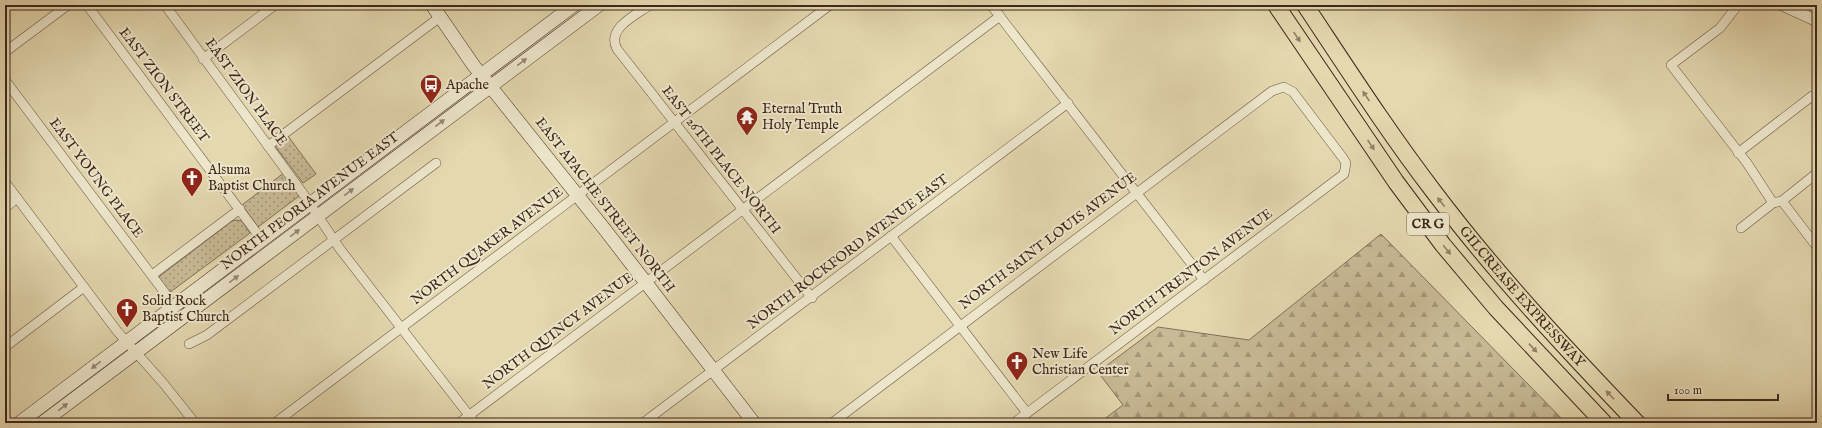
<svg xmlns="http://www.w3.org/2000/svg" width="1822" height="428" viewBox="0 0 1822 428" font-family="'IM FELL English',serif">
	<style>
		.grass { fill: url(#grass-dots); stroke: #837059 }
		.forest { fill: url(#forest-firs); stroke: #837059 }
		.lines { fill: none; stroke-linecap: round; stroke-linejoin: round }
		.minor-casing { stroke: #685341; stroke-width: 10 }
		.tertiary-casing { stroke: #685341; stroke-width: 12 }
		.secondary-casing { stroke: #3e271c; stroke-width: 14 }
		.motorway-casing { stroke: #3e271c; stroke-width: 18 }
		.minor { stroke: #ede6cb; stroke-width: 9 }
		.tertiary { stroke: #ede6cb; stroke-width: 11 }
		.secondary { stroke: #ede6cb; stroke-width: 13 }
		.motorway { stroke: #e4d8af; stroke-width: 16 }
		.oneway { fill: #918066 }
		.oneway2 { fill: #968674 }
		.labels { text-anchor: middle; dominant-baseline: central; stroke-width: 4; stroke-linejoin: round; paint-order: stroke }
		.shield { fill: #ede6cb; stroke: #726050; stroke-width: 1 }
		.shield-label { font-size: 13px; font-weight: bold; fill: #3e271c }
		.street-label { font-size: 14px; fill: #3e271c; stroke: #ede6cb }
		.poi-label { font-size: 14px; fill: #3e271c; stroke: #ede6cb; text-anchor: start }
	</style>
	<defs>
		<pattern id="grass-dots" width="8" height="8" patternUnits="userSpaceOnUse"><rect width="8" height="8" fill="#c8ba96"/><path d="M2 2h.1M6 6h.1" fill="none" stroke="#a4977a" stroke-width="1.8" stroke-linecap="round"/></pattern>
		<pattern id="forest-firs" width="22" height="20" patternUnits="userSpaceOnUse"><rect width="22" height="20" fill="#c8ba96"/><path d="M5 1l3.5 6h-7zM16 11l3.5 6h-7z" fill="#a4977a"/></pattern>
	</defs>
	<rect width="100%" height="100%" fill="#e4d8af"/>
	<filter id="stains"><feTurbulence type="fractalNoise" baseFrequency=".005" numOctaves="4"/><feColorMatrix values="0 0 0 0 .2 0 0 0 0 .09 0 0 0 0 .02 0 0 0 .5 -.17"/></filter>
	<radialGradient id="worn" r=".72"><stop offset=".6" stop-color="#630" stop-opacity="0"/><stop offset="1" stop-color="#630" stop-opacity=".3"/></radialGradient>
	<g class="grass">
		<path d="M288,136L316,174L303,183L275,146Z"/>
		<path d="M285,172L299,196L258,227L242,205Z"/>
		<path d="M237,220L242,221L250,233L169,293L159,279L160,276L232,221Z"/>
	</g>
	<path class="forest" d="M1381,234L1566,423H1099L1123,405L1098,372L1158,327L1249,340Z"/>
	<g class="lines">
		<g class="minor-casing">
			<g id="minor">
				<path d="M87,5L262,240"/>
				<path d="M165,5L304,195L340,249L475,423"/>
				<path d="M650,5C636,15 606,28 617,49L812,298"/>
				<path d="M991,5L1204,280"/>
				<path d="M1738,5L1720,28L1671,65L1747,163L1773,203"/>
				<path d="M5,52L68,5"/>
				<path d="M203,59L275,5"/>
				<path d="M5,80L165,293"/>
				<path d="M268,146L440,17"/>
				<path d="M1738,153L1812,96"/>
				<path d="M5,182L117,331L164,384L195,423"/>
				<path d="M1782,201L1817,247"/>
				<path d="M5,208L17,198"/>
				<path d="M1741,228L1773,203L1782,201L1817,173"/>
				<path d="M891,236L1027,413"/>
				<path d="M152,275L240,209"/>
				<path d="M189,344L207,335L436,163"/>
				<path d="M5,347L84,287"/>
				<path d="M275,423L830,5"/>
				<path d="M459,423L1000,16"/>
				<path d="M643,423L1068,103"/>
				<path d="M832,423L1272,91L1284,87L1293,92L1343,158L1346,163L1344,174L1014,423"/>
			</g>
		</g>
		<g class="tertiary-casing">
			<path id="tertiary" d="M1782,5L1817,21"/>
		</g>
		<g class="secondary-casing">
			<g id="secondary">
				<path d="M432,5L474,66L606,231L754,423"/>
				<path d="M19,423L574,5"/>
				<path d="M42,423L599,5"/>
			</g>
		</g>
		<g class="motorway-casing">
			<g id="motorway">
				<path d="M1276,5L1396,182L1443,245L1496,308L1604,423"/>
				<path id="s1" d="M1305,5C1347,68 1388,132 1434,192C1496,274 1566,349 1637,423"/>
			</g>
		</g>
		<use href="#minor" class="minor"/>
		<use href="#tertiary" class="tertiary"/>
		<use href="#secondary" class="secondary"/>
		<use href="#motorway" class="motorway"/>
	</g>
	<defs><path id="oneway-solid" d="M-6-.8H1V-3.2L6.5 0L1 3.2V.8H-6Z"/></defs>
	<g class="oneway">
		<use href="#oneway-solid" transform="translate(1297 37) rotate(56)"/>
		<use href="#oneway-solid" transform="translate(1366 96) rotate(-124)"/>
		<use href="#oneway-solid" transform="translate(1371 145) rotate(56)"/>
		<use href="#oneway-solid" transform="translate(1441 202) rotate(-128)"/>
		<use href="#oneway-solid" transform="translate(1447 250) rotate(51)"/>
		<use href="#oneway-solid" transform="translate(1533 348) rotate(47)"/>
		<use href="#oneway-solid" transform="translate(1610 395) rotate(-134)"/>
	</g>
	<g class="oneway2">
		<use href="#oneway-solid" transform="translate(522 62) rotate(-37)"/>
		<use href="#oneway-solid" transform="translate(440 123) rotate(-37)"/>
		<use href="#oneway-solid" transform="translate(349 192) rotate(-37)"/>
		<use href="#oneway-solid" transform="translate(295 233) rotate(-37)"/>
		<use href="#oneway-solid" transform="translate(234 279) rotate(-37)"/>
		<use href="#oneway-solid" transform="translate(96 365) rotate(143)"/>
		<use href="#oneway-solid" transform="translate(63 407) rotate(-37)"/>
	</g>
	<defs>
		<g id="bus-pin" transform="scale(1.15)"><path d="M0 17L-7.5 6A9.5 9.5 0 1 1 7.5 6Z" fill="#8f2418" stroke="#ede6cb"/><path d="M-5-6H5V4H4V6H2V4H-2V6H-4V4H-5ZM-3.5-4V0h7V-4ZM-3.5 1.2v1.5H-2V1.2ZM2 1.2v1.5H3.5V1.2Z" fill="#fff"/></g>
		<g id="temple-pin" transform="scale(1.15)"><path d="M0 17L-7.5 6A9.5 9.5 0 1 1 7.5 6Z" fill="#8f2418" stroke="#ede6cb"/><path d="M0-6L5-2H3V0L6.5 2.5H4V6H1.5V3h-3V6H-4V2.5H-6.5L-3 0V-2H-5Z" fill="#fff"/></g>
		<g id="church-pin" transform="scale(1.15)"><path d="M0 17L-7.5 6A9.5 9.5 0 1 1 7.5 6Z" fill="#8f2418" stroke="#ede6cb"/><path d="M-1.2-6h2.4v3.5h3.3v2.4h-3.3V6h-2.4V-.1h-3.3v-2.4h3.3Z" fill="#fff"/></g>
	</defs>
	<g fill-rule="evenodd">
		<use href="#bus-pin" x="431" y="85"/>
		<use href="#temple-pin" x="747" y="117"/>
		<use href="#church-pin" x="192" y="178"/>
		<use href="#church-pin" x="127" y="309"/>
		<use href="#church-pin" x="1017" y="362"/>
	</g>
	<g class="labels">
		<rect class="shield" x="1407" y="213" width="42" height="22" rx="3"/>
		<g class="shield-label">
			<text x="1428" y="224">CR G</text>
		</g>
		<g class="street-label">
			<text transform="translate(164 85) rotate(53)">EAST ZION STREET</text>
			<text transform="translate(246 92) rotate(54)">EAST ZION PLACE</text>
			<text transform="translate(721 160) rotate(52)">EAST 26TH PLACE NORTH</text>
			<text transform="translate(96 178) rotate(53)">EAST YOUNG PLACE</text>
			<text transform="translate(310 201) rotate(-37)">NORTH PEORIA AVENUE EAST</text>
			<text transform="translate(605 205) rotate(52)">EAST APACHE STREET NORTH</text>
			<text transform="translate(1048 241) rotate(-37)">NORTH SAINT LOUIS AVENUE</text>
			<text transform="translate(487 246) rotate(-37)">NORTH QUAKER AVENUE</text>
			<text transform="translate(848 252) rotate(-37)">NORTH ROCKFORD AVENUE EAST</text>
			<text transform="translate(1191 272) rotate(-37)">NORTH TRENTON AVENUE</text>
			<text stroke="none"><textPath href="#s1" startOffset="364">GILCREASE EXPRESSWAY</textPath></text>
			<text transform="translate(558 331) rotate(-37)">NORTH QUINCY AVENUE</text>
		</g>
		<g class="poi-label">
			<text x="446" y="85">Apache</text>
			<text x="762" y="109">Eternal Truth<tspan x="762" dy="16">Holy Temple</tspan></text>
			<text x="208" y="170">Alsuma<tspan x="208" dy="16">Baptist Church</tspan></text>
			<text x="142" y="301">Solid Rock<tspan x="142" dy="16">Baptist Church</tspan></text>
			<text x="1032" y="354">New Life<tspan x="1032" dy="16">Christian Center</tspan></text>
		</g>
	</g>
	<rect width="1822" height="428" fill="none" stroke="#e4d8af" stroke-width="20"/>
	<rect x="6" y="6" width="1810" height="416" fill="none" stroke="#3e271c" stroke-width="2"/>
	<rect x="10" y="10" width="1802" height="408" fill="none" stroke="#3e271c"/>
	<path d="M1668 394v6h110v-6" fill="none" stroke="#3e271c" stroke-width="2"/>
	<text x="1674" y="394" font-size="12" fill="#3e271c" stroke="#ede6cb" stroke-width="3" paint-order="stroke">100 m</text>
	<rect width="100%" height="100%" filter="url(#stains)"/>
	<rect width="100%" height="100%" fill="url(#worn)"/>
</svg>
